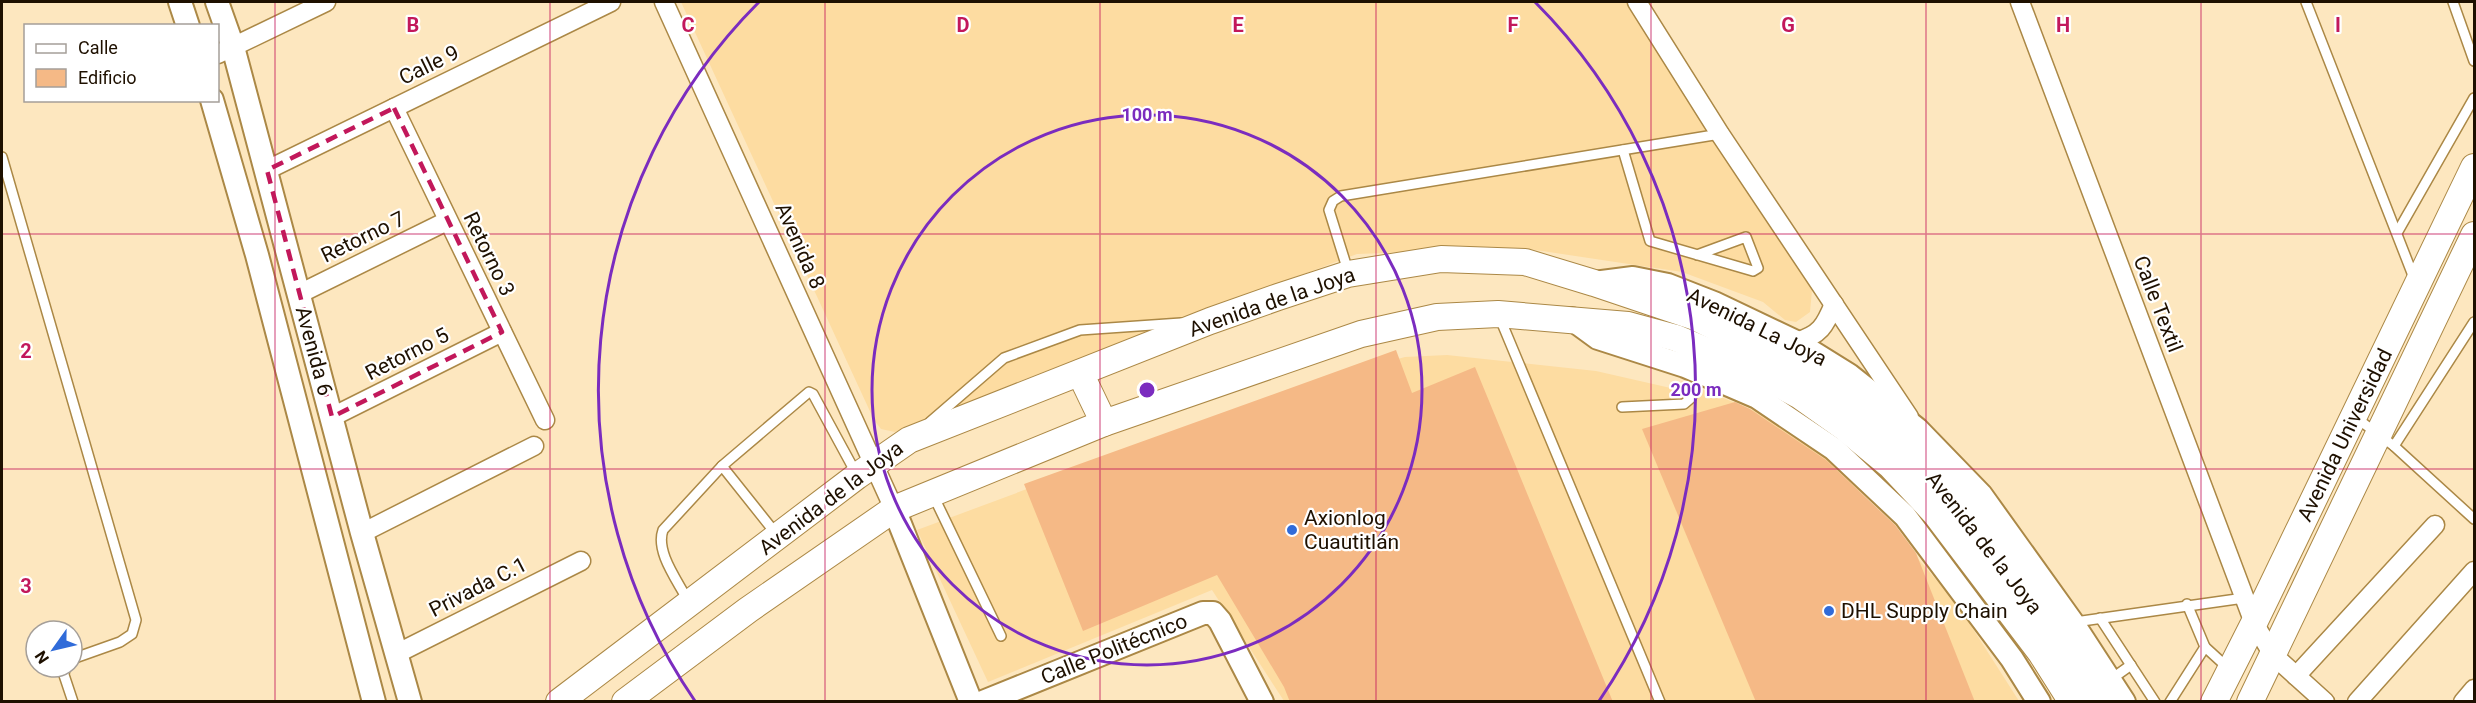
<svg xmlns="http://www.w3.org/2000/svg" width="2476" height="703" viewBox="0 0 2476 703" font-family="Roboto,sans-serif">
	<style>
		.built { fill: #fddca1 }
		.building { fill: #f5b986 }
		.lines { fill: none; stroke-linecap: round; stroke-linejoin: round }
		.service-casing { stroke: #ab8846; stroke-width: 12 }
		.minor-casing { stroke: #ab8846; stroke-width: 21 }
		.tertiary-casing { stroke: #ab8846; stroke-width: 26 }
		.secondary-casing { stroke: #ab8846; stroke-width: 28 }
		.service { stroke: #fff; stroke-width: 9 }
		.minor { stroke: #fff; stroke-width: 18 }
		.tertiary { stroke: #fff; stroke-width: 22 }
		.secondary { stroke: #fff; stroke-width: 26 }
		.marked { fill: none; stroke: #c2185b; stroke-width: 4.5; stroke-dasharray: 12 8; stroke-linejoin: round }
		.grid { fill: none; stroke: #c2185b; stroke-width: 1.5; stroke-opacity: 0.55 }
		.ring { fill: none; stroke: #7b2cbf; stroke-width: 3 }
		.poi-dot { fill: #306bd9; stroke: #fff; stroke-width: 2 }
		.labels { text-anchor: middle; dominant-baseline: central; stroke-width: 4.5; stroke-linejoin: round; paint-order: stroke }
		.street-label { font-size: 21px; fill: #1e1000; stroke: #fff }
		.poi-label { font-size: 21px; fill: #1e1000; stroke: #fff; text-anchor: start }
		.grid-label { font-size: 20px; text-anchor: middle; font-weight: bold; fill: #c2185b; stroke: #fff; stroke-width: 4.5; stroke-linejoin: round; paint-order: stroke }
		.centre { fill: #7b2cbf; stroke: #fff; stroke-width: 3 }
		.ring-label { font-size: 18px; text-anchor: middle; font-weight: bold; fill: #7b2cbf; stroke: #fff; stroke-width: 4.5; stroke-linejoin: round; paint-order: stroke }
	</style>
	<rect width="100%" height="100%" fill="#fde7bf"/>
	<g class="built">
		<path d="M681,2H1630L1760,210L1812,290L1810,312L1796,322L1785,320L1763,302L1682,272L1522,248L1357,254L1028,378L895,432L881,429L874,420Z"/>
		<path d="M1447,355L1596,371L1675,389L1682,381L1767,416L1842,471L1957,604L2019,701H1284L1212,590L988,682L917,530L1317,381L1405,357Z"/>
	</g>
	<g class="building">
		<path d="M1396,350L1412,393L1475,367L1613,702H1290L1284,687L1217,575L1083,631L1024,484Z"/>
		<path d="M1735,402L1750,409L1826,460L1895,525L1916,553L1975,702H1756L1642,429Z"/>
	</g>
	<g class="lines">
		<g class="service-casing">
			<g id="service">
				<path d="M2306,2L2414,278"/>
				<path d="M2453,2L2474,61"/>
				<path d="M1623,150L1650,241L1753,271L1758,268L1746,237L1697,255"/>
				<path d="M2,157L136,620L132,634L120,642L72,659"/>
				<path d="M2397,233L2474,98"/>
				<path d="M1348,271L1329,210L1333,201L1341,196L1720,134"/>
				<path d="M1499,316L1660,702"/>
				<path d="M1622,407L1684,404L1691,398L1702,374"/>
				<path d="M2355,417L2394,446L2474,519"/>
				<path d="M930,422L1004,358L1080,330L1181,323"/>
				<path d="M2394,446L2474,322"/>
				<path d="M722,466L809,392L813,394L857,475"/>
				<path d="M933,495L1001,636"/>
				<path d="M688,601C678,581 655,552 663,530L722,466L777,535"/>
				<path d="M2187,604L2205,647"/>
				<path d="M2100,618L2155,702"/>
				<path d="M2075,622L2244,598"/>
				<path d="M65,667L64,675L73,702"/>
				<path d="M2110,680L2131,665"/>
				<path d="M2170,702L2205,647L2228,668"/>
			</g>
		</g>
		<g class="minor-casing">
			<g id="minor">
				<path d="M664,2L894,509"/>
				<path d="M1637,2L1720,134L1909,417"/>
				<path d="M2020,2L2254,623L2273,655L2325,702"/>
				<path d="M218,54L326,2"/>
				<path d="M394,108L545,420"/>
				<path d="M267,170L611,2"/>
				<path d="M299,294L447,221"/>
				<path d="M1796,342C1820,335 1825,326 1834,304"/>
				<path d="M332,417L502,332"/>
				<path d="M362,533L534,446"/>
				<path d="M396,654L581,561"/>
				<path d="M2296,676L2435,525"/>
				<path d="M2357,702L2474,571"/>
				<path d="M2463,702L2474,689"/>
			</g>
		</g>
		<g class="tertiary-casing">
			<g id="tertiary">
				<path d="M180,2L188,26"/>
				<path d="M217,2L233,47L362,533L410,702"/>
				<path d="M212,100L257,255L374,702"/>
				<path d="M1594,283L1633,278L1668,285L1714,303L1796,342L1849,375L1917,429L1981,495L2072,622L2124,702"/>
				<path d="M1572,319L1598,338L1685,366L1757,397L1834,449L1905,516L2012,659L2039,702"/>
				<path d="M894,509L971,702"/>
				<path d="M983,702L1203,613H1213L1220,621L1262,702"/>
			</g>
		</g>
		<g class="secondary-casing">
			<g id="secondary">
				<path d="M1080,373L1104,423"/>
				<path d="M559,702L857,476L909,440L1210,321L1278,297L1348,274L1441,259L1525,262L1594,283L1695,317L1780,359L1828,387L1878,424L1923,464L1965,511L2057,636L2099,702"/>
				<path d="M625,702L748,610L894,509L1104,423L1361,334L1437,317L1498,314L1628,325L1676,338L1755,371L1800,396L1845,428L1891,466L1935,513L2041,653L2072,702"/>
				<path d="M2214,702L2254,623L2474,167"/>
				<path d="M2250,702L2474,235"/>
			</g>
		</g>
		<use href="#service" class="service"/>
		<use href="#minor" class="minor"/>
		<use href="#tertiary" class="tertiary"/>
		<use href="#secondary" class="secondary"/>
	</g>
	<path class="marked" d="M394,108L502,332L332,417L267,170Z"/>
	<path class="grid" d="M275,2V702M550,2V702M825,2V702M1100,2V702M1376,2V702M1651,2V702M1926,2V702M2201,2V702M2,234H2474M2,469H2474"/>
	<g class="ring">
		<circle cx="1147" cy="390" r="275"/>
		<path d="M695 701A549 549 0 0 1 759 2M1535 2A549 549 0 0 1 1599 701"/>
	</g>
	<g class="poi-dot">
		<circle cx="1292" cy="530" r="6"/>
		<circle cx="1829" cy="611" r="6"/>
	</g>
	<g class="labels">
		<g class="street-label">
			<text transform="translate(429 65) rotate(-26)">Calle 9</text>
			<text transform="translate(363 237) rotate(-26)">Retorno 7</text>
			<text transform="translate(800 246) rotate(66)">Avenida 8</text>
			<text transform="translate(489 254) rotate(64)">Retorno 3</text>
			<text transform="translate(1272 302) rotate(-19)">Avenida de la Joya</text>
			<text transform="translate(2158 304) rotate(69)">Calle Textil</text>
			<text transform="translate(1757 327) rotate(26)">Avenida La Joya</text>
			<text transform="translate(314 351) rotate(75)">Avenida 6</text>
			<text transform="translate(407 354) rotate(-27)">Retorno 5</text>
			<text transform="translate(2345 435) rotate(-64)">Avenida Universidad</text>
			<text transform="translate(831 498) rotate(-37)">Avenida de la Joya</text>
			<text transform="translate(1984 543) rotate(52)">Avenida de la Joya</text>
			<text transform="translate(478 587) rotate(-27)">Privada C.1</text>
			<text transform="translate(1114 649) rotate(-22)">Calle Politécnico</text>
		</g>
		<g class="poi-label">
			<text x="1304" y="518">Axionlog<tspan x="1304" dy="24">Cuautitlán</tspan></text>
			<text x="1841" y="611">DHL Supply Chain</text>
		</g>
	</g>
	<g class="grid-label">
		<text x="413" y="32">B</text>
		<text x="688" y="32">C</text>
		<text x="963" y="32">D</text>
		<text x="1238" y="32">E</text>
		<text x="1513" y="32">F</text>
		<text x="1788" y="32">G</text>
		<text x="2063" y="32">H</text>
		<text x="2338" y="32">I</text>
		<text x="26" y="358">2</text>
		<text x="26" y="593">3</text>
	</g>
	<circle cx="1147" cy="390" r="9" class="centre"/>
	<g class="ring-label">
		<text x="1147" y="121">100 m</text>
		<text x="1696" y="396">200 m</text>
	</g>
	<rect width="2476" height="703" fill="none" stroke="#1e1000" stroke-width="6"/>
	<rect x="24" y="24" width="195" height="78" fill="#ffffff" stroke="#a59f99" stroke-width="1.5"/>
	<rect x="36" y="44" width="30" height="9" fill="#ffffff" stroke="#a59f99" stroke-width="1.5"/>
	<text x="78" y="54" font-size="18" fill="#1e1000">Calle</text>
	<rect x="36" y="69" width="30" height="18" fill="#f5b986" stroke="#a59f99" stroke-width="1.5"/>
	<text x="78" y="84" font-size="18" fill="#1e1000">Edificio</text>
	<g transform="translate(54 649) rotate(236)"><circle r="28" fill="#ffffff" stroke="#a59f99" stroke-width="1.5"/>
	<path d="M0-4.5L10 22L0 15L-10 22Z" fill="#306bd9"/>
	<text y="-9" font-size="16" font-weight="bold" text-anchor="middle" fill="#1e1000">N</text>
	</g>
</svg>
